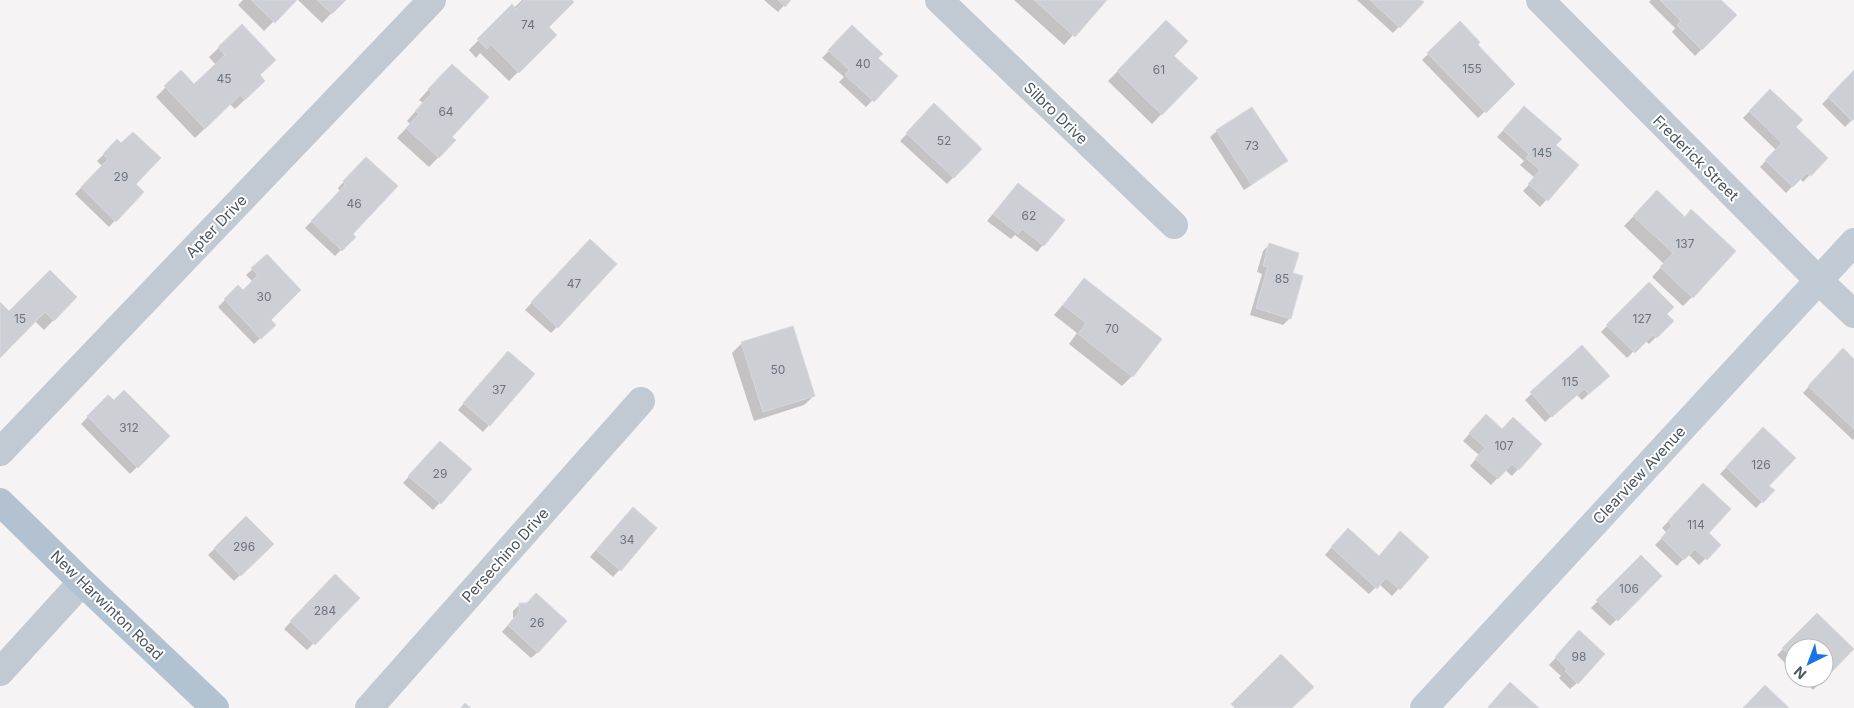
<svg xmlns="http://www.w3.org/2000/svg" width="1854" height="708" viewBox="0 0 1854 708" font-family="Inter,sans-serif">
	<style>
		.shadow { fill: #0003 }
		.building { fill: #cdcfd5; stroke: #d7d9de }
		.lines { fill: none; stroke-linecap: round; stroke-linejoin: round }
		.street { stroke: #c1cad2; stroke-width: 28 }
		.secondary { stroke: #c1cbd6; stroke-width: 28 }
		.primary { stroke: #b3c2d1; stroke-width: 28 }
		.labels { text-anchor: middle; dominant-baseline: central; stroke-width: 4; stroke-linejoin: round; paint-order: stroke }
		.number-label { font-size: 12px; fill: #6b747e }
		.street-label { font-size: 15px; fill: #4a5661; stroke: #fff }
	</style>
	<rect width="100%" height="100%" fill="#f5f3f3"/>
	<g class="shadow">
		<path d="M243,0H295L264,31L238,5Z"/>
		<path d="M298,0H344L322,23Z"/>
		<path d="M522,0H570L547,27L555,35L509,81L480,53L476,58L469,50L512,6L514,8Z"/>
		<path d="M764,0H789L778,12Z"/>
		<path d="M1014,0H1105L1064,45Z"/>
		<path d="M1357,0H1420L1422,2L1393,33Z"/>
		<path d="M1651,0H1720L1735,15L1695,56L1672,32L1675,28L1649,2Z"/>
		<path d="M1166,22L1172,56L1196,78L1152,124L1108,81Z"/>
		<path d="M1460,23L1476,45L1514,84L1478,118L1422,60Z"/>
		<path d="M242,26L258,75L254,91L235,109L230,104L195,138L156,97L181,72L194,85L216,65L209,57Z"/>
		<path d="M852,27L876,58L896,76L866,107L839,82L844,77L822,58Z"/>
		<path d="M1854,72V118L1845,127L1822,104Z"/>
		<path d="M442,75L451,138L454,141L429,167L397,138L410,124L407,121L423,103L419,100Z"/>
		<path d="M1770,90L1794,127L1826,158L1803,182L1800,178L1786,193L1760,167L1776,150L1743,118Z"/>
		<path d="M935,105L980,149L947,184L900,141Z"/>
		<path d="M1518,114L1578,165L1540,207L1523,191L1535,178L1520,165L1524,161L1497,137Z"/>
		<path d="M1217,131L1286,161L1279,167L1244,190L1210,137Z"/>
		<path d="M117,141L134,184L142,192L109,227L75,194L102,166L97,161Z"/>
		<path d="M366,158L351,234L354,237L335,256L305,228L340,192L338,188Z"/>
		<path d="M1018,184L1063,221L1037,252L1015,235L1011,239L987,221Z"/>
		<path d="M1657,192L1692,297L1683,306L1652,277L1664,264L1624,226Z"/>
		<path d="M1269,245L1291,274L1290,318L1283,325L1250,315L1262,274L1257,272L1263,251Z"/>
		<path d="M583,247L557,327L551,333L525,310Z"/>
		<path d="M267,256L269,320L274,325L254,344L218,307L238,287L243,292L253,282L246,275Z"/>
		<path d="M1084,280L1132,376L1122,386L1069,344L1077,333L1054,315Z"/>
		<path d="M1649,284L1665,314L1672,321L1649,344L1645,340L1627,358L1601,332Z"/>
		<path d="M76,297L44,330L35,321L0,356V304L9,313Z"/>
		<path d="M742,343L814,396L804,405L754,421L732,353Z"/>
		<path d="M1582,347L1602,382L1582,400L1576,394L1545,422L1525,400Z"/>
		<path d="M1836,357L1854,360V438L1853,440L1803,393Z"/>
		<path d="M502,359L489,425L483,432L458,410Z"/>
		<path d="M108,396L168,436L130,474L81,424Z"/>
		<path d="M1480,422L1518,469L1512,476L1505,470L1491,485L1470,466L1479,455L1463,441Z"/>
		<path d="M1763,429L1768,486L1773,490L1756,508L1720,474Z"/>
		<path d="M433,449L470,470L433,510L403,483Z"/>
		<path d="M1703,485L1707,533L1719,545L1699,565L1688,554L1677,566L1655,545L1667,533L1662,528Z"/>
		<path d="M626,515L656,529L613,577L590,557Z"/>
		<path d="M246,518L272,544L234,581L208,555Z"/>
		<path d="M1341,536L1378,557H1427L1392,596L1379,584L1369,594L1325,555Z"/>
		<path d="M1641,557L1660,576L1610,626L1591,608Z"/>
		<path d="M335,576L358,598L307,650L284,629Z"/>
		<path d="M520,604L538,652L531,658L502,632L513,619V611Z"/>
		<path d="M1817,615L1852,649L1813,690L1801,678H1824V648H1794V672L1777,655Z"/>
		<path d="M1573,639L1577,683L1570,689L1559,678L1561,676L1549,665Z"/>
	</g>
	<g class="building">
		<path d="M251,0H297L275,23Z"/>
		<path d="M317,0H346L332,14Z"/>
		<path d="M524,0H572L574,2L549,27L557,35L519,73L491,44L487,49L477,39L512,4L516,9Z"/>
		<path d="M778,0H791L785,7Z"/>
		<path d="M1034,0H1107L1075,37Z"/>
		<path d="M1370,0H1421L1424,2L1400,28Z"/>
		<path d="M1660,0H1721L1737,15L1702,50L1677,25L1681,21Z"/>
		<path d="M1166,20L1188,41L1174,56L1198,78L1162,115L1117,71Z"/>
		<path d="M1460,21L1480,42L1478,45L1515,84L1486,113L1427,53Z"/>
		<path d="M242,24L276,60L260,75L265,81L245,100L240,95L205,129L164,86L181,70L194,84L225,55L218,47Z"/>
		<path d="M852,25L883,54L878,58L898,76L874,102L845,75L849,70L828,50Z"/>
		<path d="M452,64L489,97L452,137L456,140L439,158L406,128L419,114L415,111L432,93L428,89Z"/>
		<path d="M1854,70V119L1852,121L1828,97Z"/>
		<path d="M1770,89L1803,120L1796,127L1828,158L1811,176L1807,173L1793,187L1765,160L1782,143L1749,111Z"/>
		<path d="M934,103L982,149L954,178L906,133Z"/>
		<path d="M1524,106L1562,139L1556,145L1579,165L1548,201L1528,184L1540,170L1526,158L1529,154L1503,130Z"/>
		<path d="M1252,107L1288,161L1251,184L1216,130Z"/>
		<path d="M133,132L161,158L136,184L144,192L116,222L81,187L108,159L103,154L117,139L121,143Z"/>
		<path d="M366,157L398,186L353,234L356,237L342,251L311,221L345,185L343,181Z"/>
		<path d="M1018,183L1065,220L1044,246L1022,229L1018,234L993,214Z"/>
		<path d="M1657,190L1685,217L1691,209L1736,251L1693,298L1660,267L1673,253L1633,216Z"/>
		<path d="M590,239L617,264L558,328L531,302Z"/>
		<path d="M1269,243L1299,253L1293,273L1303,276L1291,319L1256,308L1268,267L1263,266Z"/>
		<path d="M267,254L301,290L271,320L276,325L261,339L224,299L238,285L243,290L258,275L251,268Z"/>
		<path d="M50,270L77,297L54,321L45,312L0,358V302L9,311Z"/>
		<path d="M1084,278L1162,339L1133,377L1078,334L1086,323L1063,305Z"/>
		<path d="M1649,282L1674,307L1667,314L1674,321L1657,338L1653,335L1635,353L1606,325Z"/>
		<path d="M793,326L815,396L763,412L741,342Z"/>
		<path d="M1582,345L1610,376L1589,394L1584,389L1552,417L1530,392Z"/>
		<path d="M1843,348L1854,359V429L1808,386Z"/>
		<path d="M508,351L535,374L490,426L463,403Z"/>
		<path d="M124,390L170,436L138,468L87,416L108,395L114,400Z"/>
		<path d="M1486,414L1502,429L1513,417L1542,444L1519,470L1512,464L1498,479L1475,459L1485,448L1469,433Z"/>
		<path d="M1763,427L1796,458L1769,486L1775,490L1763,503L1726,467Z"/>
		<path d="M440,441L472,469L441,504L408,476Z"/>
		<path d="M1703,483L1731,509L1709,533L1721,545L1707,560L1695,549L1684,560L1661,538L1672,526L1668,521Z"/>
		<path d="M633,507L657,528L621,571L596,550Z"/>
		<path d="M246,516L274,544L241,576L214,548Z"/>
		<path d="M1348,528L1379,556L1400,531L1429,557L1400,590L1386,578L1377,589L1331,547Z"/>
		<path d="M1641,555L1662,576L1618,621L1596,600Z"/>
		<path d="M335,574L360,598L315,645L290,621Z"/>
		<path d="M536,593L567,621L538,653L508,625L519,612V603H527Z"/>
		<path d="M1817,613L1854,649L1820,684L1814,678H1824V648H1794V659L1782,648Z"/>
		<path d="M1579,630L1605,654L1578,684L1565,671L1567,669L1555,657Z"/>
		<path d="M1281,654L1314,687L1292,708H1235L1231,704Z"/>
		<path d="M1510,682L1539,708H1489L1488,707Z"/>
		<path d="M1765,685L1789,708H1743Z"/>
		<path d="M465,703L471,708H461Z"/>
	</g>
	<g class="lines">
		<g class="street">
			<path d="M939,0L1174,225"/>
			<path d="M1540,0L1819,281L1854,314"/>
			<path d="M0,452L432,0"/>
			<path d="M0,672L82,582"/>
			<path d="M369,708L641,401"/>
		</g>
		<path class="secondary" d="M1424,708L1854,242"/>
		<path class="primary" d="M0,502L82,582L215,708"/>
	</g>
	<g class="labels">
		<g class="number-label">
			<text x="528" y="24">74</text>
			<text x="863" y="63">40</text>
			<text x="1472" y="68">155</text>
			<text x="1159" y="69">61</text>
			<text x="224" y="78">45</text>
			<text x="446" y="111">64</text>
			<text x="944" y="140">52</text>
			<text x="1252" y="145">73</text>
			<text x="1542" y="152">145</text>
			<text x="121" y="176">29</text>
			<text x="354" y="203">46</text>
			<text x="1029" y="215">62</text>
			<text x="1685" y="243">137</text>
			<text x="1282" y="278">85</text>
			<text x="574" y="283">47</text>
			<text x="264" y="296">30</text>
			<text x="20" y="318">15</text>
			<text x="1642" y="318">127</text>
			<text x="1112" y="328">70</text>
			<text x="778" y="369">50</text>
			<text x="1570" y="381">115</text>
			<text x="499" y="389">37</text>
			<text x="129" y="427">312</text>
			<text x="1504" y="445">107</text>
			<text x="1761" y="464">126</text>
			<text x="440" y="473">29</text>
			<text x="1696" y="524">114</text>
			<text x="627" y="539">34</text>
			<text x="244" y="546">296</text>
			<text x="1629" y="588">106</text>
			<text x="325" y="610">284</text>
			<text x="537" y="622">26</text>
			<text x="1579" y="656">98</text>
		</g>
		<g class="street-label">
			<text transform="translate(1056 113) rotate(44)">Silbro Drive</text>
			<text transform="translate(1696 158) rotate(45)">Frederick Street</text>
			<text transform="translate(216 226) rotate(-46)">Apter Drive</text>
			<text transform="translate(1639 475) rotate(-47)">Clearview Avenue</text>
			<text transform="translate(505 555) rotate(-48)">Persechino Drive</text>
			<text transform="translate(107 605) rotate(44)">New Harwinton Road</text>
		</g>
	</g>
	<g transform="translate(1809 663) rotate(222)"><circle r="24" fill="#ffffff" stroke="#b7bbc0"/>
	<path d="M0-4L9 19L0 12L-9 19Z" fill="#1a73e8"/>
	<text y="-8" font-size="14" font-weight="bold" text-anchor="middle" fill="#4a5661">N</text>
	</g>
</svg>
